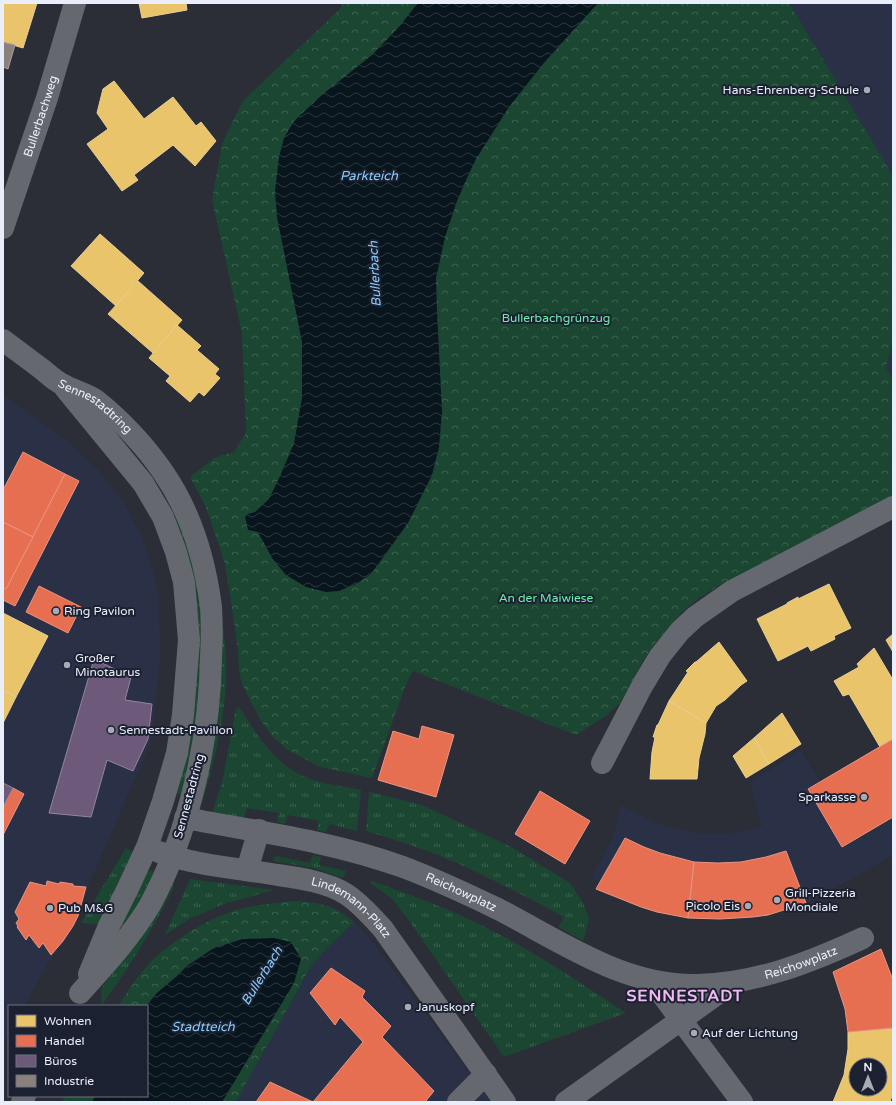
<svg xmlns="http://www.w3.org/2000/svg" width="896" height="1105" viewBox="0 0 896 1105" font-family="'Varela Round',sans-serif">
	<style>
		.built { fill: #2a3147 }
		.grass { fill: url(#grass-tufts) }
		.park { fill: url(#park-crowns) }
		.water { fill: url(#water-waves) }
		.homes { fill: #e9c46a; stroke: #e9d195; fill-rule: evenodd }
		.shops { fill: #e76f51; stroke: #e89584 }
		.offices { fill: #6d597a; stroke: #9286a0 }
		.industry { fill: #8a817c; stroke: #a7a2a2 }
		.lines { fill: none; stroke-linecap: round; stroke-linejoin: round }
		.minor { stroke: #65686f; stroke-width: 22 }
		.poi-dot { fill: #a7abb6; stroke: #1c2132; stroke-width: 1.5 }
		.labels { text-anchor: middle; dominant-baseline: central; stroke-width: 4; stroke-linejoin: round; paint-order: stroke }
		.poi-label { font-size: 12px; fill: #eaeefa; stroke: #1c2132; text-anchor: start }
		.street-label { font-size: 12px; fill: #eaeefa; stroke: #1c2132 }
		.park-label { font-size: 12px; fill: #6df1aa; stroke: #1c2132 }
		.water-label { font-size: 13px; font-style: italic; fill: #8accf9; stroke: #1c2132 }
		.district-label { font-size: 16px; font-weight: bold; letter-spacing: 1px; fill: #f2b9f3; stroke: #1c2132 }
	</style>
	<defs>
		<pattern id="grass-tufts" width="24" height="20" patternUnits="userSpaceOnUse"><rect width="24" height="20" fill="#1b4732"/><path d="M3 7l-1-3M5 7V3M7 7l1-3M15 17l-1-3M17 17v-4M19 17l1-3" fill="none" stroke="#3c6251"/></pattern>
		<pattern id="park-crowns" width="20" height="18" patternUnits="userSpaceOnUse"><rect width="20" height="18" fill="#1b4732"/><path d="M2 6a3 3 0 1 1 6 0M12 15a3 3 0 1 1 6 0" fill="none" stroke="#3c6251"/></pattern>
		<pattern id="water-waves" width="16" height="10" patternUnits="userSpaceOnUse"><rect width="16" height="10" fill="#09151d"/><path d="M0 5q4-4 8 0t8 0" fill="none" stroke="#2d373f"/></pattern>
	</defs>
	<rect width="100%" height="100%" fill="#2b2e37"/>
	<g class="built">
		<path d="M789,3H893V177Z"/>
		<path d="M893,340V380L886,368Z"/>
		<path d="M3,395L66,440L98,470L124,503L141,535L154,574L159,601L160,656L152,740L87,888L78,917L74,926L64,942L52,956L24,1006H9V1032L3,1043Z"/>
		<path d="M893,739V855L853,878L807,903L769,915L753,917L720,919L688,918L641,907L596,889L600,882L591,878L610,843L617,824L621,805L653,822L672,828L697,833L725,834L762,827L750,782L801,751L820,782Z"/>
		<path d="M354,922L367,935L491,1102H236L311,966L327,948Z"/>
	</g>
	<g class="grass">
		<path d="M180,517L199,578L204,674L184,795L175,793L191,714L171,519Z"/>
		<path d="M223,627C224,637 226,648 226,658C228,707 216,756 202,803H197L220,628Z"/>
		<path d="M239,707C255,732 274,764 303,776C321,784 341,786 361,790L357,831L330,824L326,832L317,830L319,821L288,815L285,824L277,822L279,813L247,808L244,817L242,818L212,813L222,783L236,709Z"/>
		<path d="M369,792L422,805L511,847L570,883L582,901L589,919L583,941L559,927L564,917C523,895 482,873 438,855C415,846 390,838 366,831Z"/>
		<path d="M126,848L133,852L101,925L81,923Z"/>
		<path d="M313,855L321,857L319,865L346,871L343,878L314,868L273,861L275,856L310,863Z"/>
		<path d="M150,870L154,871L155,875L135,914L112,940L145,875Z"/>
		<path d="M190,879L274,890L224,904L189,919L165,935Z"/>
		<path d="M372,881C412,895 452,910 491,930C538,954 582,984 626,1013L504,1057L405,915L391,898L370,883Z"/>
		<path d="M168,884H173V889C153,929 129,967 102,1005L101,989L130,949Z"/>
	</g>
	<g class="park">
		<path d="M343,3H789L893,176V340L886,368L893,380V496L821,535L720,585L699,598L681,613L650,650L641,664L620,703L607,715L576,735L413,671L407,682L372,778L320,767L288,750L273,737L261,721L242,684L239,671L238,650L231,601L225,564L206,507L190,477L214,458L234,452L246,433L242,333L212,200L222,144L242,102L340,9Z"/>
		<path d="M297,901C324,904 332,904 354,922L327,948L311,966L236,1102H222L294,983L243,939L214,948L187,966L176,977L157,993L146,1006H118C127,993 136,978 147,966C165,946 204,920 231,912C252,905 274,903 297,901Z"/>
		<path d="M65,1096H95L92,1102H62Z"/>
	</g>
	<g class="water">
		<path d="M418,3H598L543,64L509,107L476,159L467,178L457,201L445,237L436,278L437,310L442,412L439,447L432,475L408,523L371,574L356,584L339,591L326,592L306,587L286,575L272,558L258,532L248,530L245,517L248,514L255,512L269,499L281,474L294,443L302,398V342L277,217L275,191L279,157L284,138L294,121L323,94L372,55L398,28Z"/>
		<path d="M274,938L291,942L301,959L294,983L222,1102H92L95,1096H147L146,1006L157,993L176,977L187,966L214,948L243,939Z"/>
	</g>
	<g class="homes">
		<path d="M3,3H37L23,48L3,42Z"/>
		<path d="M139,3H186L187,10L142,18Z"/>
		<path d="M114,81L144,119L173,97L196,126L201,122L216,141L195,166L173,145L134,175L138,180L122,191L87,144L108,129L97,113L103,89Z"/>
		<path d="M100,234L144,273L116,306L71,266Z"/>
		<path d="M138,281L182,320L153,353L108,314Z"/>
		<path d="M177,325L201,346L197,350L219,369L215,374L220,378L204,396L199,392L190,402L166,381L170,376L149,358Z"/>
		<path d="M829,584L851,628L834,636L835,639L811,651L808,646L778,661L757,619L787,604V603L798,597V599Z"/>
		<path d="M3,613L48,636L16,697L3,690Z"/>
		<path d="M893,634V652L886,640Z"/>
		<path d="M719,642L747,681L741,685L725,700L716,706L706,723L669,701L688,672L686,671L695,662H696Z"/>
		<path d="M874,648L893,680V739L880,747L849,694L843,696L834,681L859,667L857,664Z"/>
		<path d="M3,690L16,697L3,723Z"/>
		<path d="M669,701L706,723L705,734L699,758L697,779H650L652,752L655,737H653L657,725H658Z"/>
		<path d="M782,713L801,744L769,764L754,738Z"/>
		<path d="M754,738L769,764L746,778L733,756Z"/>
		<path d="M893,1028V1092L890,1102H833L844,1075L848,1049V1032ZM856,1065H880V1089H856Z"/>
	</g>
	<g class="shops">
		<path d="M23,452L65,474L33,537L3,522V490Z"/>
		<path d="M65,474L79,481L15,606L3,600V587L6,589Z"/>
		<path d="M3,522L33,537L6,589L3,587Z"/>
		<path d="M39,586L81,607L68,633L26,612Z"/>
		<path d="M422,726L454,735L436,797L378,780L393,731L419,739Z"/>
		<path d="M893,739V817L842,847L808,789Z"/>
		<path d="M13,788L24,794L3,835V807Z"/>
		<path d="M540,791L590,821L565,864L515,834Z"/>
		<path d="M625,838L644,847L660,853L694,862L688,918L657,912L641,907L596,889Z"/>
		<path d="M786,851L806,903L768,915L753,917L720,919L688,918L694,862L718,863L741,862L766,857Z"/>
		<path d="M47,881L59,884L60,882L73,884V886L86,887L78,916L73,926L63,941L51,955L43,943L39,948L29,935L26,940L17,927L18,926L16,923L19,919L15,912L30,882L46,886Z"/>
		<path d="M881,949L893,980V1028L848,1032L845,1009L833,972Z"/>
		<path d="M331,968L365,991L362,997L391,1026L382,1037L434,1091L425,1102H256L270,1082L313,1102L363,1042L340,1017L335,1025L310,993Z"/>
	</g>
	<g class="offices">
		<path d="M94,659L131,677L125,700L152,704L148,739L133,771L107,760L91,817L49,813Z"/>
		<path d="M3,783L13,788L3,807Z"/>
	</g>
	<path class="industry" d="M3,42L15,45L8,69L3,67Z"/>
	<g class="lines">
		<g class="minor">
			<path id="s1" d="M3,228L47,98L75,3"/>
			<path id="s2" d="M3,340C16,350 30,360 43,370C49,375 55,381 62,384C73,391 87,393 97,401C121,420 146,447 163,472C190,511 205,560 211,607C212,623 212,641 211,657C210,738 189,833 150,905C131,937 105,965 80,993"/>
			<path d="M65,388L143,483L163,517L176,552L184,582L189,640L183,715L177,753L163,801L147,847L128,888L109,926L89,974"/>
			<path d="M602,763L642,686L660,656L680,631L695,617L732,591L893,507"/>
			<path id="s3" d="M185,818C259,832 331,841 403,867C435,879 467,894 498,909C562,942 624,987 698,985C756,984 811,962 863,938"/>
			<path id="s4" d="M159,852C197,866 239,868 278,875C299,878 327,882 346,894C360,903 372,917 383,929L505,1102"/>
			<path d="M247,870L259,830"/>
			<path d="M652,981L742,1102"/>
			<path d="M22,1102L25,1096"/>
			<path d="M458,1102L486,1074"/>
			<path d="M566,1102L734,982"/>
		</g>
	</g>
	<g class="poi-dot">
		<circle cx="867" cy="90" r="4"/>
		<circle cx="56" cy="611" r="4"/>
		<circle cx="67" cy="665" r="4"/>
		<circle cx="111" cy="730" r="4"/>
		<circle cx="864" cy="797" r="4"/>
		<circle cx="777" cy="900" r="4"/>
		<circle cx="748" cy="906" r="4"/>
		<circle cx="50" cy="908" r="4"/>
		<circle cx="408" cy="1007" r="4"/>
		<circle cx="694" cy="1033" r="4"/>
	</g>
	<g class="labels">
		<g class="poi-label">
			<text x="859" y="90" text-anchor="end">Hans-Ehrenberg-Schule</text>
			<text x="64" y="611">Ring Pavilon</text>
			<text x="75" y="658">Großer<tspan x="75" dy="14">Minotaurus</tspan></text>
			<text x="119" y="730">Sennestadt-Pavillon</text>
			<text x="856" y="797" text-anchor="end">Sparkasse</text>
			<text x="785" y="893">Grill-Pizzeria<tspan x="785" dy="14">Mondiale</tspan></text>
			<text x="740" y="906" text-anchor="end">Picolo Eis</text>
			<text x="58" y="908">Pub M&amp;G</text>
			<text x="416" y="1007">Januskopf</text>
			<text x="702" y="1033">Auf der Lichtung</text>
		</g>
		<g class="street-label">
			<text stroke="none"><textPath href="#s1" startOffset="118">Bullerbachweg</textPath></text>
			<text stroke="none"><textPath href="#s2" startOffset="114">Sennestadtring</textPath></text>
			<text transform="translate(189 796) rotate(-75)">Sennestadtring</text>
			<text stroke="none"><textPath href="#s3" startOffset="287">Reichowplatz</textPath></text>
			<text stroke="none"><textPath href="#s4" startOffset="204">Lindemann-Platz</textPath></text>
			<text stroke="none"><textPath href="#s3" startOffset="650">Reichowplatz</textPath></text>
		</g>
		<g class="park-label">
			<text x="556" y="318">Bullerbachgrünzug</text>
			<text x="546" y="598">An der Maiwiese</text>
		</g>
		<g class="water-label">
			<text x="369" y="176">Parkteich</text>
			<text transform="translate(375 274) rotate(-93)">Bullerbach</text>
			<text transform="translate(262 976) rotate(-58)">Bullerbach</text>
			<text x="203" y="1027">Stadtteich</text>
		</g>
		<g class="district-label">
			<text x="685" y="996">SENNESTADT</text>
		</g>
	</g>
	<rect width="896" height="1105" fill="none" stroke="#eaeefa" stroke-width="8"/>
	<rect x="8" y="1005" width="140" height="92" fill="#1c2132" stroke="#6e7382"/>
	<rect x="16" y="1015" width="20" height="12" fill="#e9c46a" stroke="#6e7382"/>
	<text x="44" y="1025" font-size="12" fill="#eaeefa">Wohnen</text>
	<rect x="16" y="1035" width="20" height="12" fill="#e76f51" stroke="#6e7382"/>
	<text x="44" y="1045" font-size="12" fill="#eaeefa">Handel</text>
	<rect x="16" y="1055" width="20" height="12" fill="#6d597a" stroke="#6e7382"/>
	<text x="44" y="1065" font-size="12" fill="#eaeefa">Büros</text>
	<rect x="16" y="1075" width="20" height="12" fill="#8a817c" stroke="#6e7382"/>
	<text x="44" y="1085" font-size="12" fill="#eaeefa">Industrie</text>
	<g transform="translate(868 1077)"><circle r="19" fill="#1c2132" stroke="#6e7382"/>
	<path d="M0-3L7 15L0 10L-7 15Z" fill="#a7abb6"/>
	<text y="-6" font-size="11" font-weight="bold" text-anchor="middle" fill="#eaeefa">N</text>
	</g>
</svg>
